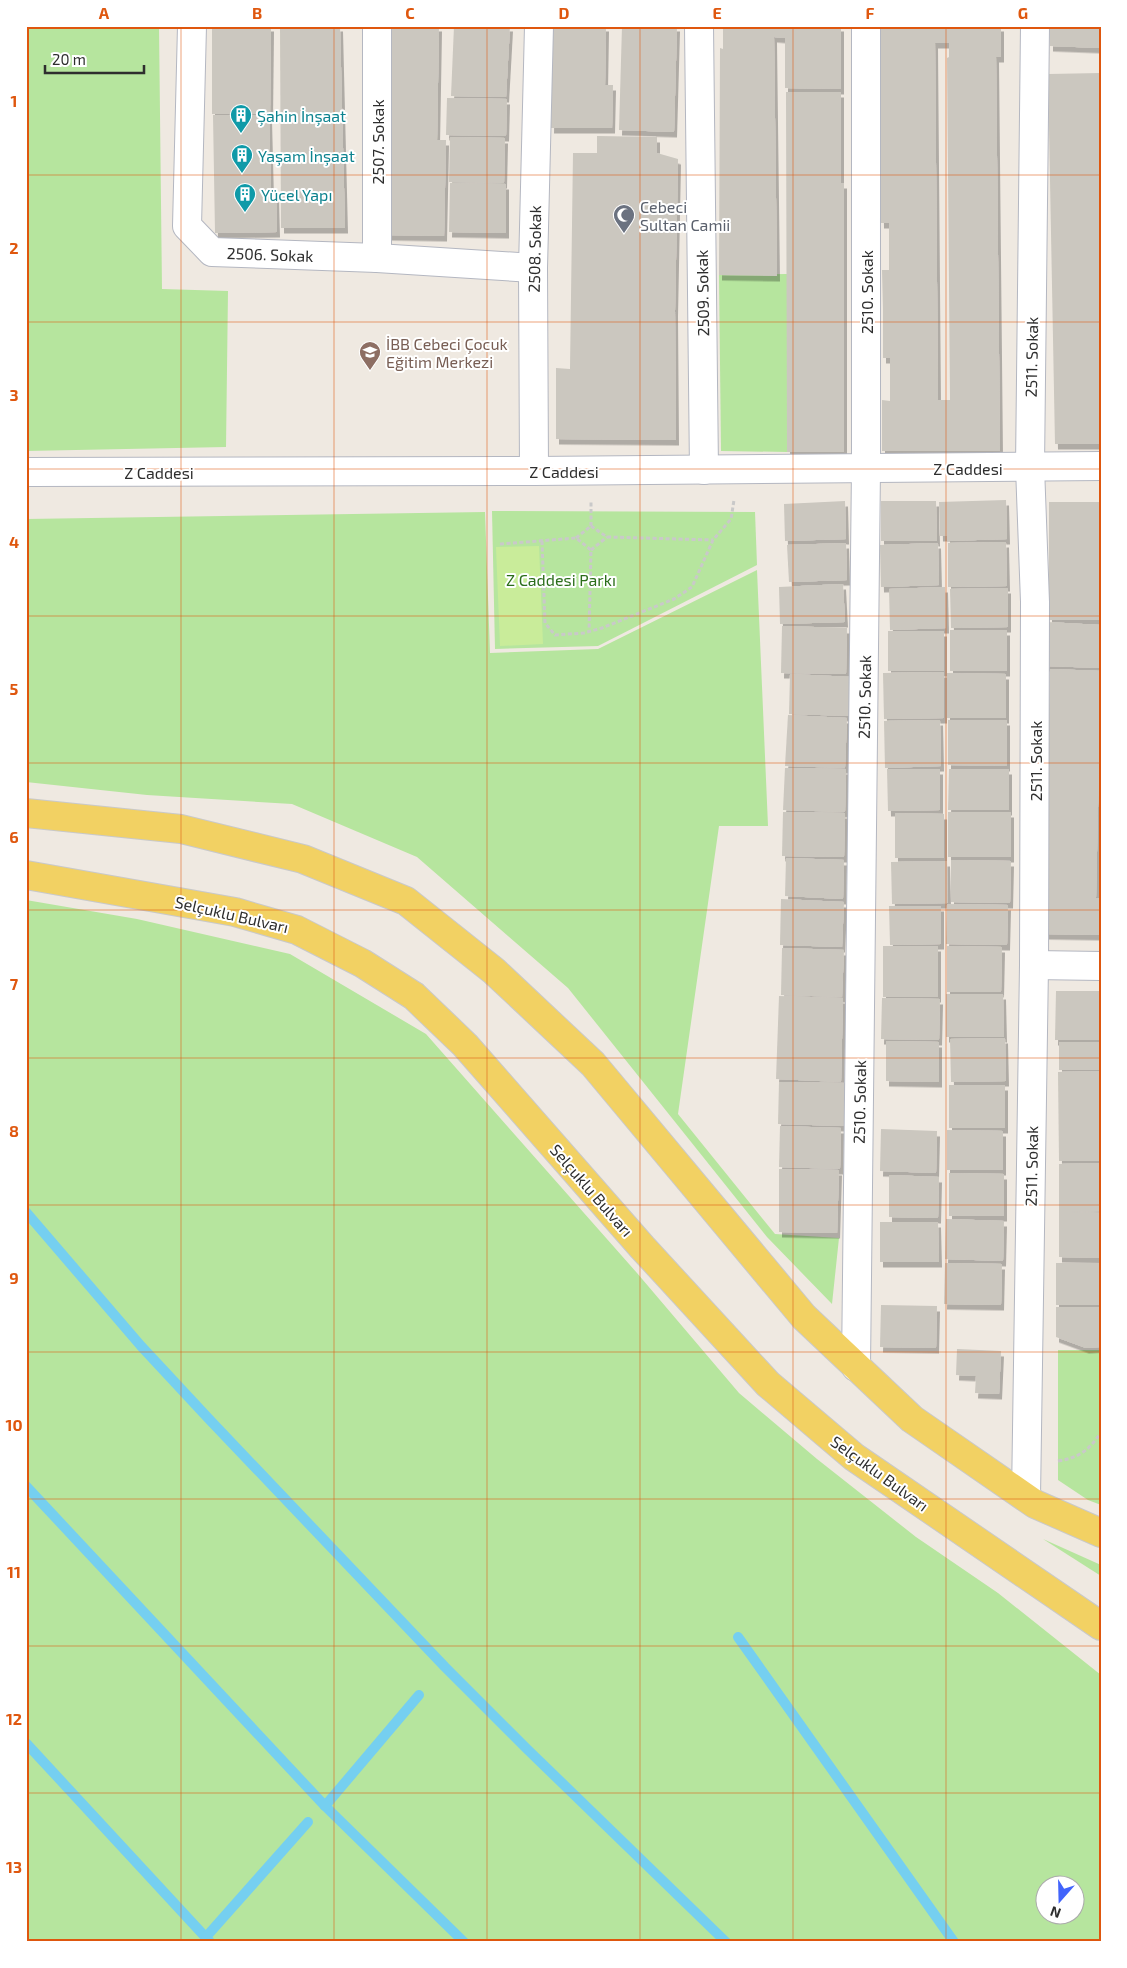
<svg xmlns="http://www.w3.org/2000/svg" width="1127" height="1968" viewBox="0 0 1127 1968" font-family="'Exo 2',sans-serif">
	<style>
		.green { fill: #b6e59e; fill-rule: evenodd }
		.pitch { fill: #c9ec9a }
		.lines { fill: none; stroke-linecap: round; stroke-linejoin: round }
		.stream { stroke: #75cff0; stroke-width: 10 }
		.building { fill: #cbc7bf; fill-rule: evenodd; filter: url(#shadow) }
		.minor-casing { stroke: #b4b7c1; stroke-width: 30 }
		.major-casing { stroke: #c9c9c9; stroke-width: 30 }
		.path { stroke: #c9c9c9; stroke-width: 3; stroke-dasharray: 4 2.5; stroke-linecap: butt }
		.minor { stroke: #fff; stroke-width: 28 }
		.major { stroke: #f2d163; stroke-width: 28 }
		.grid { fill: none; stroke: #df570e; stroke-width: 1; stroke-opacity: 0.55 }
		.labels { text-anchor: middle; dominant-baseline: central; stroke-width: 4; stroke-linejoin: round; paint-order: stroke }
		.culture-label { font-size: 16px; fill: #0d838f; stroke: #fff; text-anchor: start }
		.street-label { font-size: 16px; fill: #2e2e2e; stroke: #fff }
		.worship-label { font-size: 16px; fill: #5b616d; stroke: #fff; text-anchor: start }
		.education-label { font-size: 16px; fill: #785e54; stroke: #fff; text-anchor: start }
		.park-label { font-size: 16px; fill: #2c6e1b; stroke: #fff }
		.neatline { fill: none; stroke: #df570e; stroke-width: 2 }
		.grid-label { font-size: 16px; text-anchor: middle; font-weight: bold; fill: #df570e }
	</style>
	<defs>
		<filter id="shadow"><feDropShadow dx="3" dy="5.5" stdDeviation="0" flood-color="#0004"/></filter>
	</defs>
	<rect width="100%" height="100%" fill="#efe9e1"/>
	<g class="green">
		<path d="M26,26H159L162,289L228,291L226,447L26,451Z"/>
		<path d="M787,274V452L721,451L719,275Z"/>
		<path d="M492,511L755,512L757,565L598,646L495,649Z"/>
		<path d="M485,512L490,653L598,649L757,570L768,826H719L678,1114L775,1234L839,1238L832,1304L767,1237L568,988L417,857L292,804L147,795L26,782V519Z"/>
		<path d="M26,900L137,919L290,954L426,1034L637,1273L739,1393L817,1459L916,1537L998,1593L1101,1675V1942H26ZM1044,1886H1074V1916H1044Z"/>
		<path d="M1058,1350H1101V1505L1088,1500L1058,1480Z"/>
		<path d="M1043,1539L1101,1565V1576Z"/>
	</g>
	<path class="pitch" d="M539,546L543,644L500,646L496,547Z"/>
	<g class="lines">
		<g class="stream">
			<path d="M26,1212L141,1346L208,1418L445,1667L527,1749L726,1942"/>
			<path d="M26,1486L325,1806L464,1942"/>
			<path d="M738,1637L954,1942"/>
			<path d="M26,1743L210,1942"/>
			<path d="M325,1806L419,1695"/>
			<path d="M206,1937L308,1822"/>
		</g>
	</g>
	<g class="building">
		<path d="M212,26H271L270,114H212Z"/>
		<path d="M280,26H340L345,228H281Z"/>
		<path d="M390,26H439L437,140H446L444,236L386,235Z"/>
		<path d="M454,26H510L506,97L451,96Z"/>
		<path d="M553,26H606L605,85H613L612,128H551Z"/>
		<path d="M622,26H677L674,132L619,130Z"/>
		<path d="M723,26H841V89L785,88V38L774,37L777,276L719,275L720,48L723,49Z"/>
		<path d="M873,26H1001V57H996L1000,451H882V400L890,401V358H883V309L882,270H889V223H881L880,136ZM935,43H949V57L947,58L950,400H938Z"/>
		<path d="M1050,26H1101V48L1050,46Z"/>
		<path d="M1101,73V444H1055L1048,74Z"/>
		<path d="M786,92H841V183H844V452H787Z"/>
		<path d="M447,98L507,99L506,136L446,135Z"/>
		<path d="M213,115H269L271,194H276L277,232L215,233Z"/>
		<path d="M597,136L657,137V153L678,159L675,311L676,440L556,439V368L570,369L573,153H597Z"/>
		<path d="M450,137L505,138L504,183L449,182Z"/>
		<path d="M450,183L506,184V233L449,232Z"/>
		<path d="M1006,500L1007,539L947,541V536H940L939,502Z"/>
		<path d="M845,501L846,539L785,541L784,504Z"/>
		<path d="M881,501H936L937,541H881Z"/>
		<rect x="1049" y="502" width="52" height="118"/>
		<path d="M1006,542L1007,586L948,587V543Z"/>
		<path d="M846,543L847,580L789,582L787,545Z"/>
		<path d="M938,543L939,585L881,587L880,545Z"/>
		<path d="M843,584L845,622L780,624L779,587Z"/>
		<path d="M945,587L946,628L890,630L889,589Z"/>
		<path d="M1008,588V627L951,628L950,589Z"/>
		<path d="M1047,622L1101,625L1100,668L1046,666Z"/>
		<path d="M782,626L847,628L846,674L781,673Z"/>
		<rect x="950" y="630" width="57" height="41"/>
		<rect x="888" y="631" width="56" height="40"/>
		<path d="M1050,669L1101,671L1096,898H1101V935L1044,934Z"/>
		<path d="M944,672V718L884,719L883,673Z"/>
		<path d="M947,673L1006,674V718H947Z"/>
		<path d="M790,674L853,677L851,716L789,714Z"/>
		<path d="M788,715L847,718L845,768L785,766Z"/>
		<path d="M940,720L941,766L885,768L884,721Z"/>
		<path d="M948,720H1007V766L948,765Z"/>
		<path d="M785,768L846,769L845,812L783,810Z"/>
		<path d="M887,769H940V810L888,811Z"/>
		<path d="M949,769H1009V810H948Z"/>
		<path d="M783,812L845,813L844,857L782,856Z"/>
		<rect x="948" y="812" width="63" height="45"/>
		<path d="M895,813L944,814V858H895Z"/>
		<path d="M786,858L844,860L843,899L785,896Z"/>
		<path d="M951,860L1011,861L1010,903L951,902Z"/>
		<path d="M947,861L948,903L892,904L891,862Z"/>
		<path d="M781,899L844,902L842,947L780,945Z"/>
		<path d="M947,904L1008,905L1007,945L946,944Z"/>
		<path d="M889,906H941V944L890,945Z"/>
		<rect x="883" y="946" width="55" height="51"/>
		<path d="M947,946L1002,947L1001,992H947Z"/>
		<path d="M782,948L844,950L842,997L781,995Z"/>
		<path d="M1056,991H1101V1040H1055Z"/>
		<path d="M946,994H1003L1004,1037H946Z"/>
		<path d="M779,996L843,998L841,1082L776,1079Z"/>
		<path d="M882,998L940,999L939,1040L881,1039Z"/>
		<path d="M1005,1038L1006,1081L951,1082L950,1039Z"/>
		<path d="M886,1041L939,1042V1082L886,1081Z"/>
		<rect x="1059" y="1042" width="42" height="28"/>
		<path d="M1101,1071V1161H1059L1058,1072Z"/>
		<path d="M779,1082L846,1083L844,1126L778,1124Z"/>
		<rect x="949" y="1085" width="56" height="43"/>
		<path d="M780,1126L841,1128L840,1169L779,1167Z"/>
		<path d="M881,1129L937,1131L936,1173L880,1171Z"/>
		<path d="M947,1130L1003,1131V1170H947Z"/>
		<path d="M1101,1163V1211L1072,1212L1101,1213V1258L1059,1257V1164Z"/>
		<path d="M779,1169L839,1170L837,1233L779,1232Z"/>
		<path d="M949,1173L1004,1174V1216H949Z"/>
		<path d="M889,1175L939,1177L938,1218L889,1217Z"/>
		<path d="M946,1219L1004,1221L1003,1261L945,1259Z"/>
		<path d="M880,1222H938L939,1262H880Z"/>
		<path d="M945,1263L1002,1264L1001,1305L944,1304Z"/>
		<rect x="1056" y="1263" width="45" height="42"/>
		<path d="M881,1305L937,1306L936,1348L880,1347Z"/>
		<path d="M1056,1307H1101L1100,1347L1086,1348L1056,1337Z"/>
		<path d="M957,1349L1001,1351L999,1394L975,1393L976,1376L956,1375Z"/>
	</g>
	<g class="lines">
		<g class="minor-casing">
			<g id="minor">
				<path d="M192,26L187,226L212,252L377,258L533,268"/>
				<path d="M377,26V258"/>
				<path d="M699,26L704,470"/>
				<path d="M534,471L533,268L539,26"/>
				<path d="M26,472L534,471L1101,466"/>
				<path d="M1034,965L1101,966"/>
				<path d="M856,1367L866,468V26"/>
				<path d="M1026,1497L1034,965L1035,602L1030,467L1035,26"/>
			</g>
		</g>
		<g class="major-casing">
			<g id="major">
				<path d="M26,813L181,829L303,859L406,901L494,971L593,1064L804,1317L912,1419L1035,1504L1101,1533"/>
				<path d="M26,875L235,912L297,930L362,963L414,996L465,1045L642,1247L768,1384L854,1457L1101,1626"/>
			</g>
		</g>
		<g class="path">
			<path d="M591,526L607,537L713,540"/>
			<path d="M591,526V502"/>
			<path d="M576,538L591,526"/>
			<path d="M542,541L545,623L555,635L584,633L602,628L674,599L692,587L713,540L731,519L734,500"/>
			<path d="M500,544L576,538L591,550L589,632"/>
			<path d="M591,550L607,537"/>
			<path d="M1058,1461C1078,1458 1090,1450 1101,1432"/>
		</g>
		<use href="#minor" class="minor"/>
		<use href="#major" class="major"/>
	</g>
	<path class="grid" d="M181,26V1942M334,26V1942M487,26V1942M640,26V1942M793,26V1942M946,26V1942M26,175H1101M26,322H1101M26,469H1101M26,616H1101M26,763H1101M26,910H1101M26,1058H1101M26,1205H1101M26,1352H1101M26,1499H1101M26,1646H1101M26,1793H1101"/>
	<defs>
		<g id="building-pin" transform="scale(1.125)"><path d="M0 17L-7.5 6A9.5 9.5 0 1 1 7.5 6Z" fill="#0f9aa8" stroke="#fff"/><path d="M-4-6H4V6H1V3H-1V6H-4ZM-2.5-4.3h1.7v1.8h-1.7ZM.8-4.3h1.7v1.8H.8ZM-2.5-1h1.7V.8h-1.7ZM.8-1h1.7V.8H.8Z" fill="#fff"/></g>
		<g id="mosque-pin" transform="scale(1.125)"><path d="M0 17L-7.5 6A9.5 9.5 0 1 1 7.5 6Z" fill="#6b7280" stroke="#fff"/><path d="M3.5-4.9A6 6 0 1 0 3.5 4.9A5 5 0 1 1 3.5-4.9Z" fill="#fff"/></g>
		<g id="school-pin" transform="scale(1.125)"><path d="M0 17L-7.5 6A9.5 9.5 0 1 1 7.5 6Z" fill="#8d6e63" stroke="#fff"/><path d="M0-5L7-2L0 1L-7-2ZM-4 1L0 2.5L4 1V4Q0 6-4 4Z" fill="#fff"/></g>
	</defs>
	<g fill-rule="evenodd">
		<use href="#building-pin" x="241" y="115"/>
		<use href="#building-pin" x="242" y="155"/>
		<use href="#building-pin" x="245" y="194"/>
		<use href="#mosque-pin" x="624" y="215"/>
		<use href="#school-pin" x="370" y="352"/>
	</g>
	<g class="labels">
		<g class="culture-label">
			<text x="257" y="115">Şahin İnşaat</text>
			<text x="258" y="155">Yaşam İnşaat</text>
			<text x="261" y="194">Yücel Yapı</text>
		</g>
		<g class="street-label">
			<text transform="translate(377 142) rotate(-90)">2507. Sokak</text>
			<text transform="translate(534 249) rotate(-89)">2508. Sokak</text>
			<text transform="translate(270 254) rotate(2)">2506. Sokak</text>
			<text transform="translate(866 292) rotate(-90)">2510. Sokak</text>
			<text transform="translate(702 293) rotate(-91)">2509. Sokak</text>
			<text transform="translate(1031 357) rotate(-89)">2511. Sokak</text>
			<text x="968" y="468">Z Caddesi</text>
			<text x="564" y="471">Z Caddesi</text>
			<text x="159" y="472">Z Caddesi</text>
			<text transform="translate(864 697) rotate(-89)">2510. Sokak</text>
			<text transform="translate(1035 761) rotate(-90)">2511. Sokak</text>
			<text transform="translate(232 914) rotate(13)">Selçuklu Bulvarı</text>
			<text transform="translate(859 1102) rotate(-89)">2510. Sokak</text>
			<text transform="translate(1031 1166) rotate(-89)">2511. Sokak</text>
			<text transform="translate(592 1190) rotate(49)">Selçuklu Bulvarı</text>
			<text transform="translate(880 1473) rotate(36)">Selçuklu Bulvarı</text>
		</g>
		<g class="worship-label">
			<text x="640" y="206">Cebeci<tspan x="640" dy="18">Sultan Camii</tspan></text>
		</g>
		<g class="education-label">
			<text x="386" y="343">İBB Cebeci Çocuk<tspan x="386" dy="18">Eğitim Merkezi</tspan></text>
		</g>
		<g class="park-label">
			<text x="561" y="579">Z Caddesi Parkı</text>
		</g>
	</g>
	<rect width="1127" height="1968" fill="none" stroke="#ffffff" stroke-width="55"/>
	<g transform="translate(1060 1900) rotate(200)"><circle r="24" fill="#ffffff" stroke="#ababab"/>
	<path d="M0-4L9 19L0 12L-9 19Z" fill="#4264fb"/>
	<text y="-8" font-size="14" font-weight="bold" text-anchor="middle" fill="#2e2e2e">N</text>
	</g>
	<path d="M45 65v8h99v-8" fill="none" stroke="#2e2e2e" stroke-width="2.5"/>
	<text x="52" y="65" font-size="15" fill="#2e2e2e" stroke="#ffffff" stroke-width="4" paint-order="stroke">20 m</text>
	<rect x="28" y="28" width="1072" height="1912" class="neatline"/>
	<g class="grid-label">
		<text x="104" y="19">A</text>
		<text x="257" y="19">B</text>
		<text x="410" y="19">C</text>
		<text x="564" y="19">D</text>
		<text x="717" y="19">E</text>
		<text x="870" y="19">F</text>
		<text x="1023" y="19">G</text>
		<text x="14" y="107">1</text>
		<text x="14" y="254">2</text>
		<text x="14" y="401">3</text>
		<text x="14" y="548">4</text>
		<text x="14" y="695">5</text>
		<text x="14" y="843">6</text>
		<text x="14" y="990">7</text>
		<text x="14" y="1137">8</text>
		<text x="14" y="1284">9</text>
		<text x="14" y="1431">10</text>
		<text x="14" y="1578">11</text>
		<text x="14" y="1725">12</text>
		<text x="14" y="1873">13</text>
	</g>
</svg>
